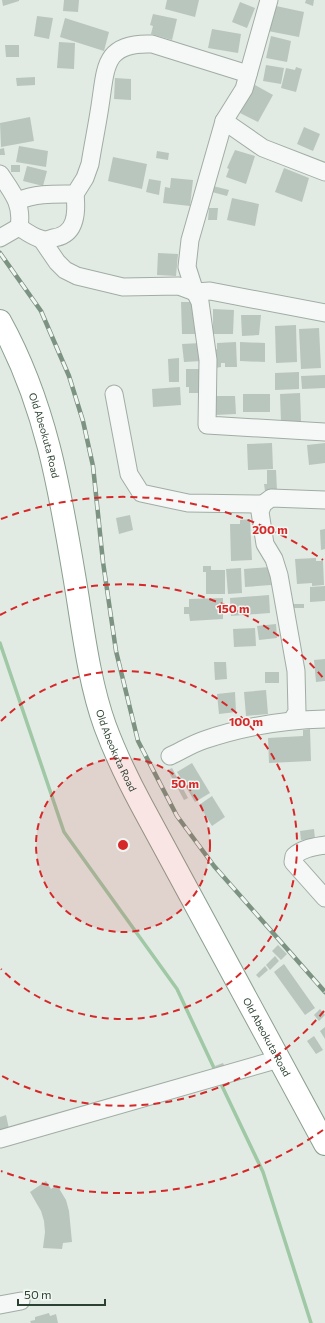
<svg xmlns="http://www.w3.org/2000/svg" width="325" height="1323" viewBox="0 0 325 1323" font-family="Commissioner,sans-serif">
	<style>
		.lines { fill: none; stroke-linecap: round; stroke-linejoin: round }
		.stream { stroke: #9fc8a5; stroke-width: 3.5 }
		.building { fill: #b9c6bd }
		.minor-casing { stroke: #a0ada4; stroke-width: 19 }
		.highway-casing { stroke: #8aa08f; stroke-width: 24 }
		.minor { stroke: #f5f8f6; stroke-width: 17 }
		.highway { stroke: #fff; stroke-width: 22 }
		.rail-casing { stroke: #7c9382; stroke-width: 4.5 }
		.rail { stroke: #f2f7f3; stroke-width: 3; stroke-dasharray: 9; stroke-linecap: butt }
		.ring { fill: none; stroke: #d62828; stroke-width: 2; stroke-dasharray: 7 5 }
		.labels { text-anchor: middle; dominant-baseline: central; stroke-width: 3; stroke-linejoin: round; paint-order: stroke }
		.street-label { font-size: 10px; fill: #2b4131; stroke: #f2f7f3 }
		.centre { fill: #d62828; stroke: #f2f7f3; stroke-width: 2 }
		.ring-label { font-size: 12px; text-anchor: middle; font-weight: bold; fill: #d62828; stroke: #f2f7f3; stroke-width: 3; stroke-linejoin: round; paint-order: stroke }
	</style>
	<rect width="100%" height="100%" fill="#e2eae4"/>
	<g class="lines">
		<g class="stream">
			<path d="M0,643L64,832L177,989L214,1068"/>
			<path d="M222,1086L263,1172L311,1323"/>
		</g>
	</g>
	<g class="building">
		<path d="M2,0H19V1L3,6Z"/>
		<path d="M64,0H79L78,12L63,11Z"/>
		<path d="M167,0H199L195,17L165,9Z"/>
		<path d="M306,0H314L313,6L305,3Z"/>
		<path d="M240,2L255,8L247,28L232,22Z"/>
		<path d="M276,6L304,12L299,37L268,31L271,15L274,16Z"/>
		<path d="M153,14L177,19L172,40L151,34L153,26L150,25Z"/>
		<path d="M37,16L53,18L49,39L34,36Z"/>
		<path d="M65,18L109,32L104,51L60,37Z"/>
		<path d="M212,29L241,34L238,53L208,48Z"/>
		<path d="M271,36L291,41L287,62L266,58Z"/>
		<path d="M59,42L75,43L74,69L57,68Z"/>
		<path d="M5,45H19V57H6Z"/>
		<path d="M266,65L284,68L281,84L263,81Z"/>
		<path d="M296,67L302,69L296,92L281,88L286,68L295,70Z"/>
		<path d="M35,77V85L17,86L16,78Z"/>
		<path d="M115,78L131,79V100L114,99Z"/>
		<path d="M255,85L273,95L258,122L240,113Z"/>
		<path d="M30,117L34,141L1,147L0,123Z"/>
		<path d="M304,127L320,134L313,151L297,144Z"/>
		<path d="M19,146L48,151L46,167L16,162Z"/>
		<path d="M4,148L5,155H0V149Z"/>
		<path d="M235,150L255,156L246,184L226,177L229,169L227,168Z"/>
		<path d="M157,151L169,153L168,160L156,158Z"/>
		<path d="M113,157L147,164L142,189L108,181Z"/>
		<rect x="11" y="165" width="9" height="7"/>
		<path d="M27,166L47,171L43,186L23,181Z"/>
		<path d="M284,168L309,178L302,202L275,192Z"/>
		<path d="M171,178L193,180L190,206L163,203L165,187L170,188Z"/>
		<path d="M149,179L161,181L159,195L146,192Z"/>
		<path d="M213,186L229,190L227,196L212,192Z"/>
		<path d="M232,198L259,204L255,226L227,220Z"/>
		<path d="M209,208H218L217,220H208Z"/>
		<path d="M158,253L178,254L176,276L157,275Z"/>
		<path d="M181,302H196V334H182Z"/>
		<path d="M213,309L234,310L233,334H213Z"/>
		<path d="M241,315H261L259,335L242,336Z"/>
		<path d="M296,325L297,362L276,363L275,326Z"/>
		<path d="M319,328L321,368L301,369L299,329Z"/>
		<path d="M236,342L237,367H225V363H221V367L215,368V350L217,349V343Z"/>
		<path d="M240,342L265,343V362L240,361Z"/>
		<path d="M201,343L202,361L184,362L182,344Z"/>
		<path d="M179,358V382H169L168,359Z"/>
		<path d="M186,369H206V393H189V387H186Z"/>
		<path d="M299,372V389L275,390V373Z"/>
		<path d="M325,375V388L302,389L301,376Z"/>
		<path d="M180,387L181,405L153,407L152,389Z"/>
		<path d="M300,393L301,421L281,422L280,394Z"/>
		<rect x="243" y="394" width="27" height="18"/>
		<path d="M215,396H235L236,414L215,415Z"/>
		<path d="M272,443L273,469L248,470L247,444Z"/>
		<path d="M325,443V463L309,465L307,445Z"/>
		<path d="M267,470H276L277,491H265L264,484H267Z"/>
		<path d="M130,515L133,530L119,534L116,518Z"/>
		<path d="M250,519L252,560L231,561L230,524H240V520Z"/>
		<path d="M325,529V549L321,550L320,530Z"/>
		<path d="M316,558V561H323L324,585L312,586V583L297,584L295,559Z"/>
		<path d="M203,566H211V570H225V594H206V572H203Z"/>
		<path d="M270,567L271,585L245,587L244,569Z"/>
		<path d="M241,568L242,593L228,594L226,569Z"/>
		<path d="M325,586V601L310,602V587Z"/>
		<path d="M269,595L270,613L231,616L230,598Z"/>
		<path d="M223,598V619L190,621L189,614H184V607H189V599Z"/>
		<rect x="292" y="604" width="12" height="4"/>
		<path d="M276,624L277,638L259,640L257,626Z"/>
		<path d="M255,628L256,646L234,647L233,629Z"/>
		<path d="M325,659V681L316,682L314,660Z"/>
		<path d="M214,662H226L227,679L215,680Z"/>
		<rect x="265" y="672" width="14" height="11"/>
		<path d="M266,690L268,714L246,716L244,692Z"/>
		<path d="M235,692L236,712L219,714L217,694Z"/>
		<path d="M310,729L311,761L269,763L268,738L303,736V730Z"/>
		<path d="M192,763L210,793L195,802L177,772Z"/>
		<path d="M172,768L179,781L175,784L168,770Z"/>
		<path d="M180,783L188,798L184,800L176,785Z"/>
		<path d="M212,796L225,817L212,826L199,805Z"/>
		<path d="M314,829L315,839L301,840L300,831Z"/>
		<path d="M278,945L287,954L281,960L272,951Z"/>
		<path d="M275,956L279,961L270,970L266,965Z"/>
		<path d="M284,964L315,1008L305,1015L274,972Z"/>
		<path d="M265,966L268,970L259,978L256,975Z"/>
		<path d="M320,1009L325,1015L319,1021L314,1015Z"/>
		<path d="M325,1027V1039L320,1031Z"/>
		<path d="M314,1036L323,1050L316,1054L307,1041Z"/>
		<path d="M223,1063L226,1070L218,1074L215,1066Z"/>
		<path d="M6,1115L9,1129L0,1131V1117Z"/>
		<path d="M46,1181L51,1189L57,1185L66,1200L69,1211L72,1242L63,1243L62,1249L43,1248L45,1232L44,1221L41,1211L30,1192Z"/>
		<path d="M49,1313L50,1316L56,1314L58,1323H31L30,1321L35,1320V1317Z"/>
	</g>
	<g class="lines">
		<g class="minor-casing">
			<g id="minor">
				<path d="M224,121L263,148L325,172"/>
				<path d="M0,174C12,192 23,204 19,227L0,238"/>
				<path d="M18,201C36,193 55,194 75,194L85,178L90,164C93,145 97,126 100,106C106,68 103,42 152,44L248,74"/>
				<path d="M19,227C25,231 33,237 41,239C44,241 49,239 53,238C77,235 77,212 75,194"/>
				<path d="M42,240L57,262L65,270L77,276L123,287L179,286L195,292"/>
				<path d="M195,292L187,267L190,240L224,121L244,89L269,0"/>
				<path d="M325,313L210,291L195,292L200,302L208,360L207,425L325,432"/>
				<path d="M114,394L129,474L141,493L188,503L263,504"/>
				<path d="M292,720L297,712L296,671L279,575L274,559L265,544L260,512L263,504L271,498L325,500"/>
				<path d="M170,756C181,751 192,744 204,740C242,727 284,720 325,719"/>
				<path d="M325,845C314,847 303,848 294,856L293,862L325,898"/>
				<path d="M0,1139L279,1059"/>
				<path d="M0,1305L21,1301"/>
			</g>
		</g>
		<g class="highway-casing">
			<g id="highway">
				<path id="s1" d="M0,321C48,408 61,497 77,593C84,637 90,684 105,726C115,753 128,780 142,806L325,1144"/>
			</g>
		</g>
		<use href="#minor" class="minor"/>
		<use href="#highway" class="highway"/>
		<g class="rail-casing">
			<path id="rail" d="M0,253L41,311L69,376L83,421L93,466L103,562L116,651L138,741L177,816L214,866L325,992"/>
		</g>
		<use href="#rail" class="rail"/>
	</g>
	<circle cx="123" cy="845" r="87" fill="#d62828" fill-opacity=".12"/>
	<g class="ring">
		<circle cx="123" cy="845" r="87"/>
		<path d="M1 721A174 174 0 1 1 1 969"/>
		<path d="M324 1011A261 261 0 0 1 0 1075M0 615A261 261 0 0 1 324 679"/>
		<path d="M323 1130A348 348 0 0 1 1 1171M1 519A348 348 0 0 1 323 560"/>
	</g>
	<g class="labels">
		<g class="street-label">
			<text stroke="none"><textPath href="#s1" startOffset="123">Old Abeokuta Road</textPath></text>
			<text stroke="none"><textPath href="#s1" startOffset="447">Old Abeokuta Road</textPath></text>
			<text stroke="none"><textPath href="#s1" startOffset="771">Old Abeokuta Road</textPath></text>
		</g>
	</g>
	<circle cx="123" cy="845" r="6" class="centre"/>
	<g class="ring-label">
		<text x="270" y="534">200 m</text>
		<text x="233" y="613">150 m</text>
		<text x="246" y="726">100 m</text>
		<text x="185" y="788">50 m</text>
	</g>
	<path d="M18 1299v6h87v-6" fill="none" stroke="#2b4131" stroke-width="2"/>
	<text x="24" y="1299" font-size="12" fill="#2b4131" stroke="#f2f7f3" stroke-width="3" paint-order="stroke">50 m</text>
</svg>
